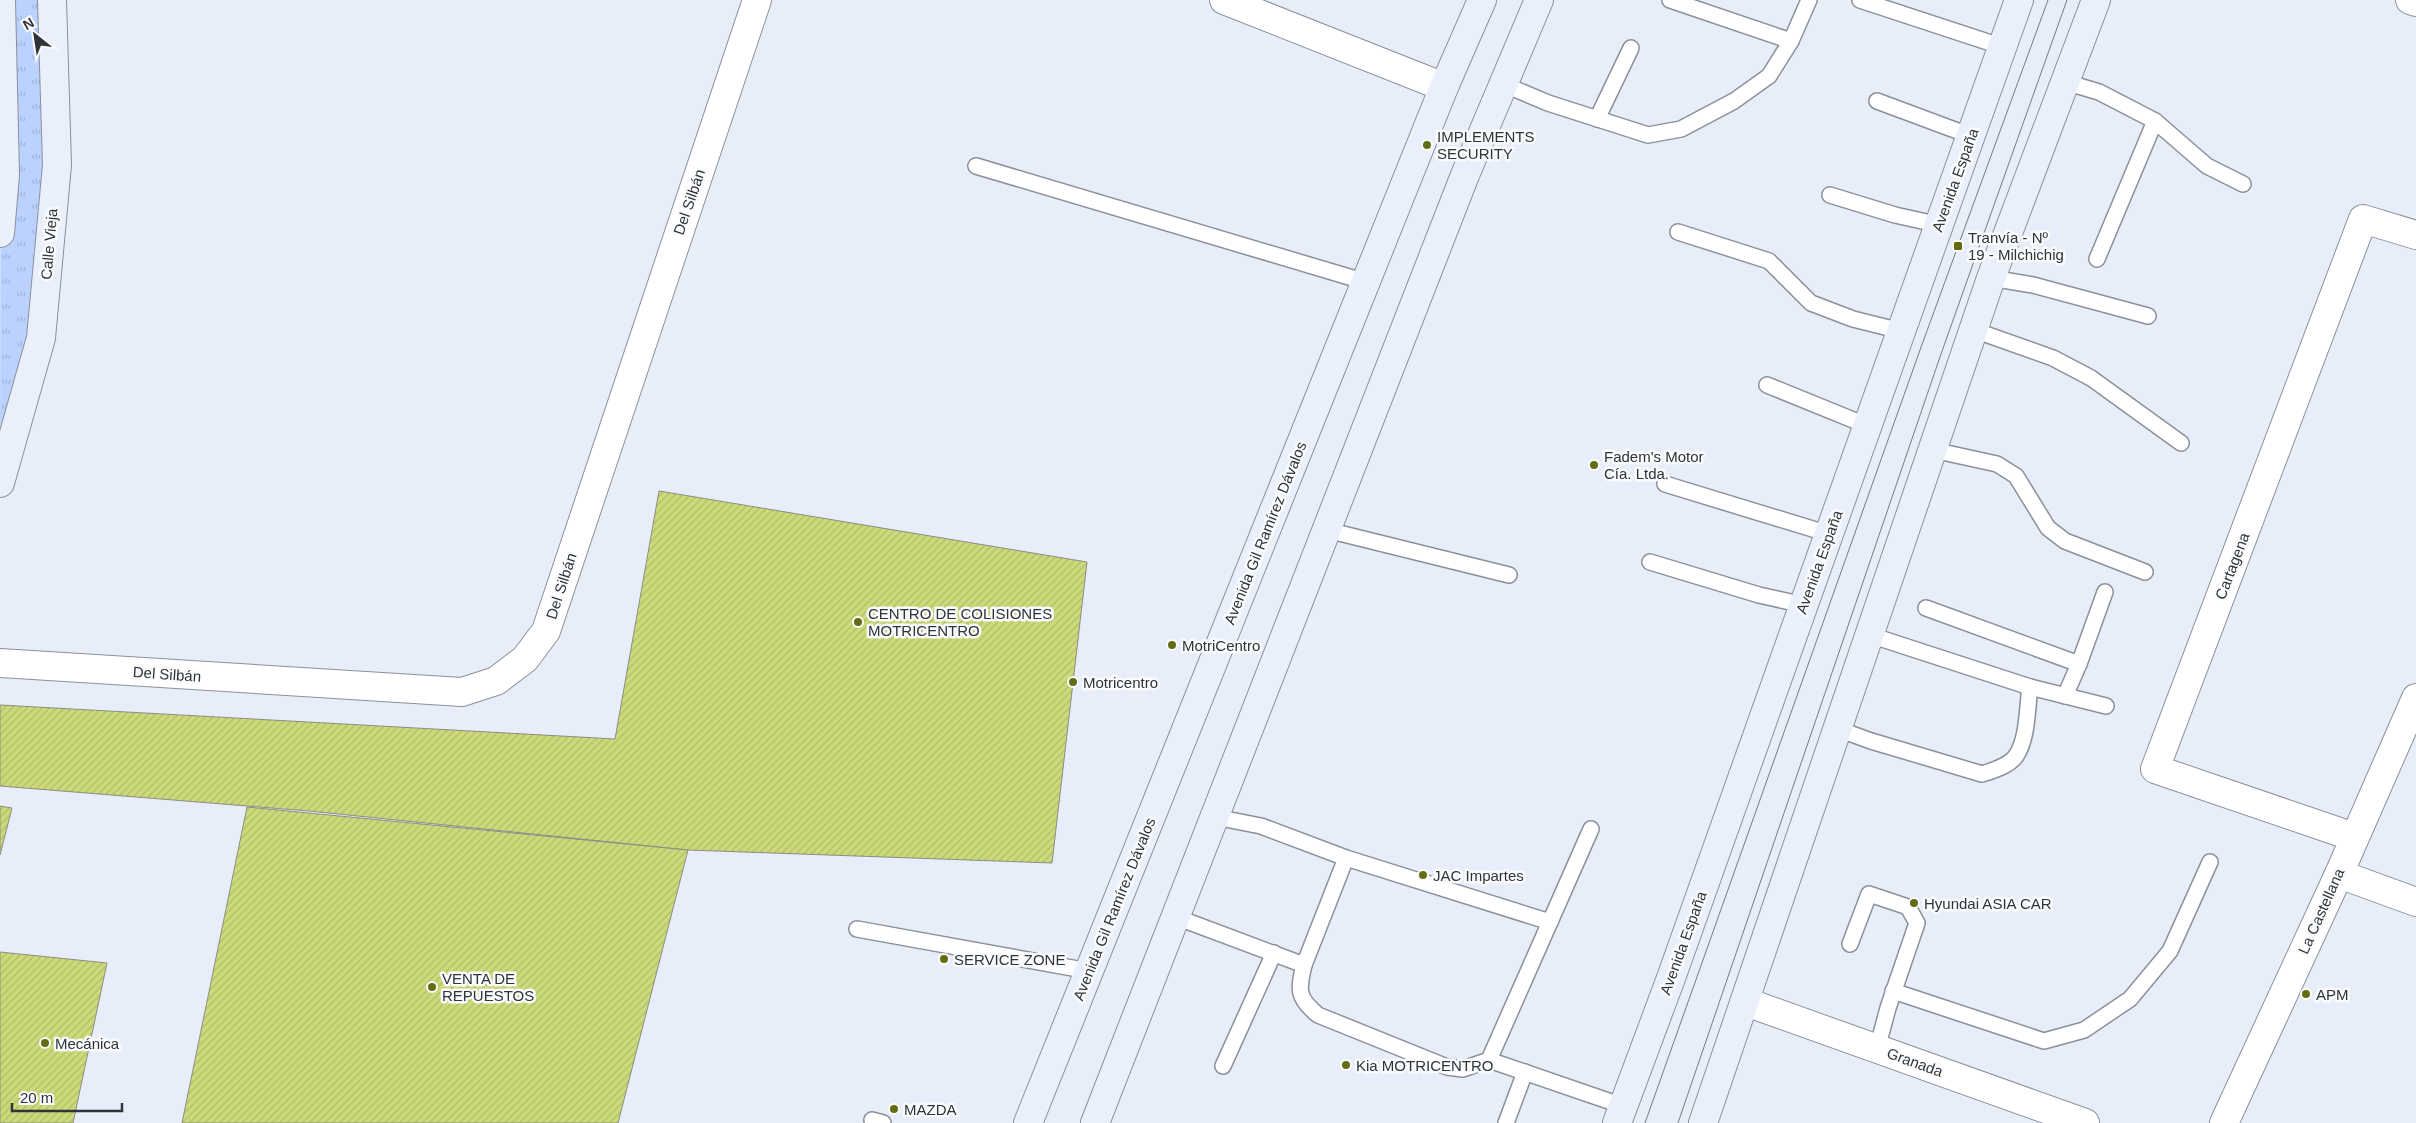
<svg xmlns="http://www.w3.org/2000/svg" width="2416" height="1123" viewBox="0 0 2416 1123" font-family="Arial,sans-serif">
	<style>
		.grass { fill: url(#grass-tufts) }
		.building { fill: url(#building-hatch); stroke: #8b8d82 }
		.lines { fill: none; stroke-linecap: round; stroke-linejoin: round }
		.lane-casing { stroke: #8b909a; stroke-width: 18 }
		.street-casing { stroke: #8b909a; stroke-width: 30 }
		.secondary-casing { stroke: #8b909a; stroke-width: 30 }
		.lane { stroke: #fff; stroke-width: 15 }
		.street { stroke: #fff; stroke-width: 28 }
		.secondary { stroke: #eaf0fb; stroke-width: 28 }
		.tram { stroke: #767a81; stroke-width: 1 }
		.poi-dot { fill: #636c13; stroke: #fafbfd; stroke-width: 2 }
		.labels { text-anchor: middle; dominant-baseline: central; stroke-width: 5; stroke-linejoin: round; paint-order: stroke }
		.poi-label { font-size: 15px; fill: #303337; stroke: #fafbfd; text-anchor: start }
		.street-label { font-size: 15px; fill: #303337; stroke: #fafbfd }
	</style>
	<defs>
		<pattern id="grass-tufts" width="24" height="20" patternUnits="userSpaceOnUse" patternTransform="scale(1.25)"><rect width="24" height="20" fill="#bbd2ff"/><path d="M3 7l-1-3M5 7V3M7 7l1-3M15 17l-1-3M17 17v-4M19 17l1-3" fill="none" stroke="#a1b5db"/></pattern>
		<pattern id="building-hatch" width="6" height="6" patternUnits="userSpaceOnUse" patternTransform="scale(1.25)"><rect width="6" height="6" fill="#ccda7a"/><path d="M-1 1l2-2M0 6l6-6M5 7l2-2" fill="none" stroke="#b0bc6a"/></pattern>
	</defs>
	<rect width="100%" height="100%" fill="#e8eef9"/>
	<path class="grass" d="M1,0H52L41,338L0,483Z"/>
	<g class="building">
		<path d="M659,491L1087,562L1052,863L688,850L309,811L0,786V705L615,739Z"/>
		<path d="M0,806L12,808L0,855Z"/>
		<path d="M247,807L688,850L618,1123H182Z"/>
		<path d="M0,952L107,963L73,1123H0Z"/>
	</g>
	<g class="lines">
		<g class="lane-casing">
			<g id="lane">
				<path d="M1670,0L1791,41"/>
				<path d="M1860,0L2003,47"/>
				<path d="M2065,82L2099,92L2155,121L2207,166L2243,184"/>
				<path d="M1503,84L1548,103L1648,135L1681,129L1734,101L1769,76L1791,41L1809,0"/>
				<path d="M1877,101L1971,136"/>
				<path d="M1597,119L1631,48"/>
				<path d="M976,166L1366,282"/>
				<path d="M1830,195L1895,215L1940,225"/>
				<path d="M1678,232L1769,261L1811,303L1853,319L1901,331"/>
				<path d="M2097,259L2155,121"/>
				<path d="M1991,278L2033,285L2148,316"/>
				<path d="M1974,330L2053,358L2091,378L2181,443"/>
				<path d="M1767,385L1868,426"/>
				<path d="M1933,450L1997,464L2016,476L2048,528L2065,541L2145,572"/>
				<path d="M1665,484L1829,534"/>
				<path d="M1327,530L1509,575"/>
				<path d="M1650,562L1759,595L1804,605"/>
				<path d="M1926,608L2079,664L2065,696"/>
				<path d="M1870,635L2030,687L2106,706"/>
				<path d="M2079,664L2105,592"/>
				<path d="M1838,729L1871,741L1982,774C1992,771 2009,766 2016,756C2028,738 2027,708 2030,687"/>
				<path d="M1215,817L1261,826L1346,858L1550,922"/>
				<path d="M1591,829L1489,1060L1623,1106"/>
				<path d="M1176,917L1304,965L1346,858"/>
				<path d="M857,929L1089,971"/>
				<path d="M1850,944L1869,894L1908,907L1917,923L1888,1008L1877,1049"/>
				<path d="M1304,965C1298,990 1297,998 1318,1015L1447,1067L1463,1069L1489,1060"/>
				<path d="M1893,991L2044,1041L2084,1030L2130,999L2170,951L2210,862"/>
				<path d="M1223,1066L1274,953"/>
				<path d="M872,1120L883,1123"/>
				<path d="M1506,1123L1525,1072"/>
			</g>
		</g>
		<g class="street-casing">
			<g id="street">
				<path d="M1224,0L1444,87"/>
				<path d="M2410,0L2416,2"/>
				<path d="M0,663L462,692L496,681L525,659L546,631L757,0"/>
				<path d="M2354,837L2155,769L2363,219L2416,235"/>
				<path d="M2339,874L2416,902"/>
				<path d="M1746,1002L2085,1123"/>
				<path d="M2224,1123L2339,874L2416,698"/>
			</g>
		</g>
		<g class="secondary-casing">
			<g id="secondary">
				<path d="M0,233L5,175L1,0"/>
				<path d="M0,483L41,338L57,165L52,0"/>
				<path d="M1028,1123L1444,87L1482,0"/>
				<path d="M1095,1123L1465,175L1539,0"/>
				<path d="M1617,1123L1671,978L2019,0"/>
				<path d="M1703,1123L1991,278L2096,0"/>
			</g>
		</g>
		<use href="#lane" class="lane"/>
		<use href="#street" class="street"/>
		<use href="#secondary" class="secondary"/>
		<g class="tram">
			<path d="M1645,1123L1920,350L2048,0"/>
			<path d="M1678,1123L1941,354L2067,0"/>
		</g>
	</g>
	<g class="poi-dot">
		<circle cx="1427" cy="145" r="5"/>
		<rect x="1953" y="241" width="10" height="10" rx="2.5"/>
		<circle cx="1594" cy="465" r="5"/>
		<circle cx="858" cy="622" r="5"/>
		<circle cx="1172" cy="645" r="5"/>
		<circle cx="1073" cy="682" r="5"/>
		<circle cx="1423" cy="875" r="5"/>
		<circle cx="1914" cy="903" r="5"/>
		<circle cx="944" cy="959" r="5"/>
		<circle cx="432" cy="987" r="5"/>
		<circle cx="2306" cy="994" r="5"/>
		<circle cx="45" cy="1043" r="5"/>
		<circle cx="1346" cy="1065" r="5"/>
		<circle cx="894" cy="1109" r="5"/>
	</g>
	<g class="labels">
		<g class="poi-label">
			<text x="1437" y="136">IMPLEMENTS<tspan x="1437" dy="17">SECURITY</tspan></text>
			<text x="1968" y="237">Tranvía - Nº<tspan x="1968" dy="17">19 - Milchichig</tspan></text>
			<text x="1604" y="456">Fadem's Motor<tspan x="1604" dy="17">Cía. Ltda.</tspan></text>
			<text x="868" y="613">CENTRO DE COLISIONES<tspan x="868" dy="17">MOTRICENTRO</tspan></text>
			<text x="1182" y="645">MotriCentro</text>
			<text x="1083" y="682">Motricentro</text>
			<text x="1433" y="875">JAC Impartes</text>
			<text x="1924" y="903">Hyundai ASIA CAR</text>
			<text x="954" y="959">SERVICE ZONE</text>
			<text x="442" y="978">VENTA DE<tspan x="442" dy="17">REPUESTOS</tspan></text>
			<text x="2316" y="994">APM</text>
			<text x="55" y="1043">Mecánica</text>
			<text x="1356" y="1065">Kia MOTRICENTRO</text>
			<text x="904" y="1109">MAZDA</text>
		</g>
		<g class="street-label">
			<text transform="translate(1955 180) rotate(-70)">Avenida España</text>
			<text transform="translate(689 202) rotate(-71)">Del Silbán</text>
			<text transform="translate(49 244) rotate(-85)">Calle Vieja</text>
			<text transform="translate(1265 533) rotate(-68)">Avenida Gil Ramírez Dávalos</text>
			<text transform="translate(1819 562) rotate(-70)">Avenida España</text>
			<text transform="translate(2232 566) rotate(-69)">Cartagena</text>
			<text transform="translate(561 586) rotate(-72)">Del Silbán</text>
			<text transform="translate(167 674) rotate(4)">Del Silbán</text>
			<text transform="translate(1114 909) rotate(-68)">Avenida Gil Ramírez Dávalos</text>
			<text transform="translate(2321 911) rotate(-66)">La Castellana</text>
			<text transform="translate(1683 943) rotate(-70)">Avenida España</text>
			<text transform="translate(1915 1062) rotate(20)">Granada</text>
		</g>
	</g>
	<g transform="translate(35 35) rotate(330)" stroke="#fafbfd" stroke-width="4" paint-order="stroke">
	<path d="M0-4L9 19L0 12L-9 19Z" fill="#303337"/>
	<text y="-8" font-size="14" font-weight="bold" text-anchor="middle" fill="#303337">N</text>
	</g>
	<path d="M12 1103v8h110v-8" fill="none" stroke="#303337" stroke-width="2.5"/>
	<text x="20" y="1103" font-size="15" fill="#303337" stroke="#fafbfd" stroke-width="4" paint-order="stroke">20 m</text>
</svg>
